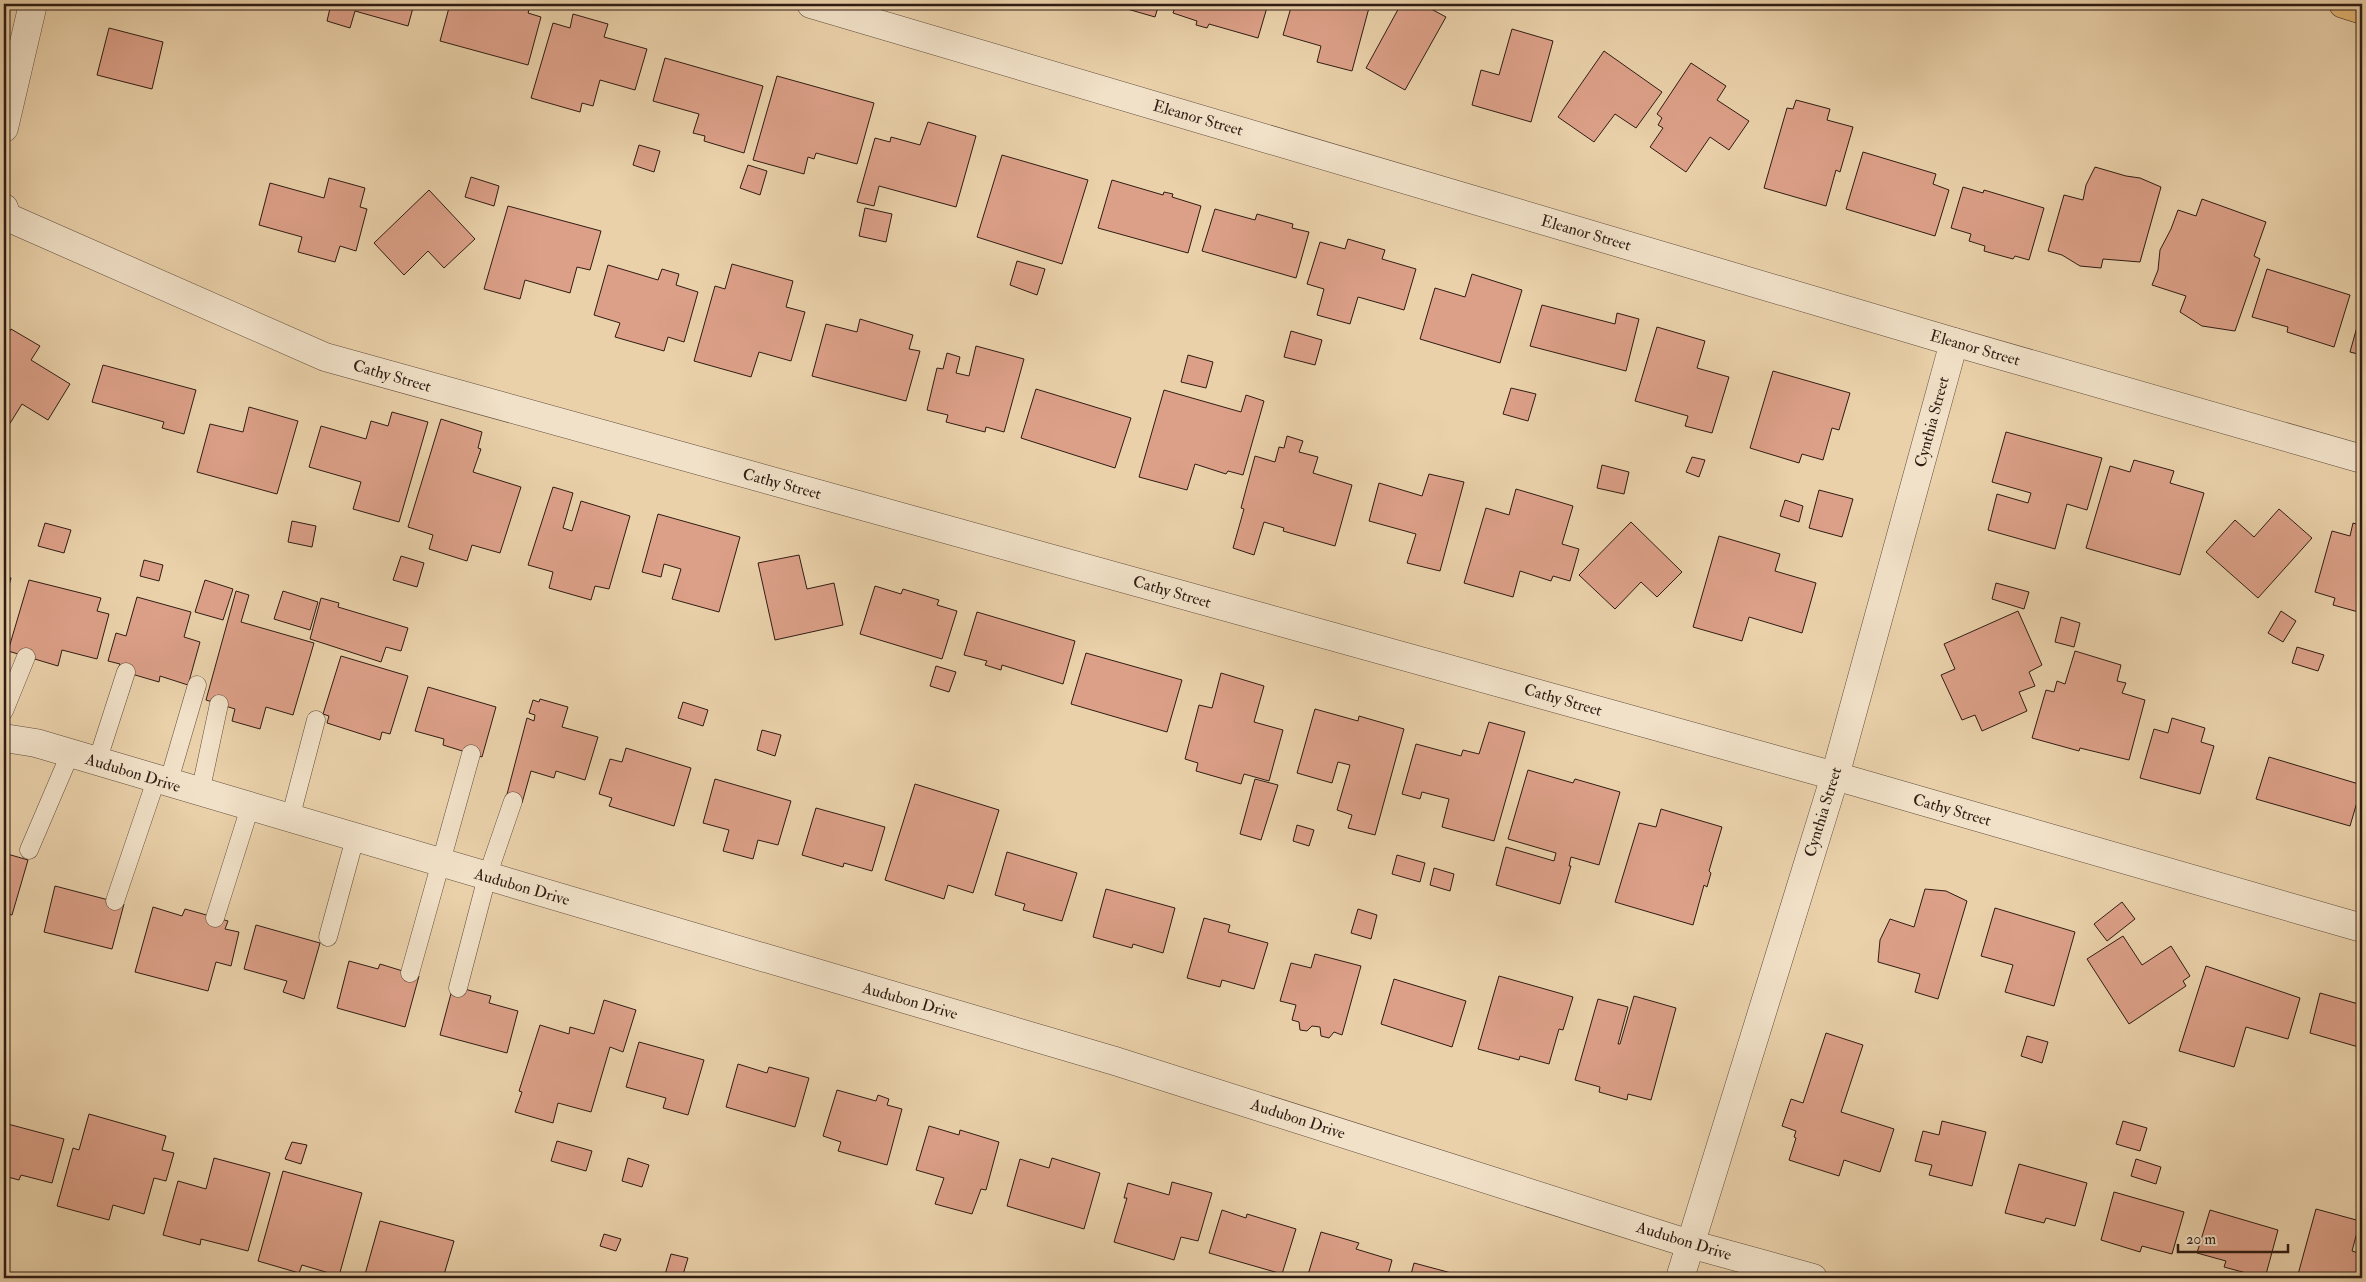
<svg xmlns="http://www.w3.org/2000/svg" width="2366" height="1282" viewBox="0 0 2366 1282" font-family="'IM FELL Double Pica',serif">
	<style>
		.building { fill: #dca088; stroke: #2f1c13 }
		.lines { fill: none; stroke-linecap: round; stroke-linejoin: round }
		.lane-casing { stroke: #5e4939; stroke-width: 19 }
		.street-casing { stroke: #5e4939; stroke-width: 29 }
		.highway-casing { stroke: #2f1c13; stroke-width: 29 }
		.lane { stroke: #f1e1c8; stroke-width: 18 }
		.street { stroke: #f1e1c8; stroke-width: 28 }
		.highway { stroke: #e5b875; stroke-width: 28 }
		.labels { text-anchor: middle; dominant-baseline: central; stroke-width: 4; stroke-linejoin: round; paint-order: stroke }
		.street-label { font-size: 16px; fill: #2f1c13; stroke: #f1e1c8 }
	</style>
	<rect width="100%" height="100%" fill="#ead1aa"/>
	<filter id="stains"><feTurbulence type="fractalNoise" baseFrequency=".004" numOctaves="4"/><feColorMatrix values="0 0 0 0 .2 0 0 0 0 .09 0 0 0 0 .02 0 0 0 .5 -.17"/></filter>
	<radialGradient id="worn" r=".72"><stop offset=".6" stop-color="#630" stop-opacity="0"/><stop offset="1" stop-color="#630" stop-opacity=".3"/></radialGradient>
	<g class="building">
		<path d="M331,4H414L408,26L355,11L350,28L327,21Z"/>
		<path d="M450,4H531L528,13L541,17L528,65L440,41Z"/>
		<path d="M1110,4H1159L1155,17Z"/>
		<path d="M1176,4H1268L1258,38L1209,24L1207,28L1196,25L1197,21L1173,13Z"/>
		<path d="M1292,4H1370L1352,71L1317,62L1321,46L1283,35Z"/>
		<path d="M1401,4H1422L1446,17L1405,90L1366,68Z"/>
		<path d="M573,14L608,24L604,37L647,49L635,90L600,80L593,106L582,103L580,112L531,98L553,23L570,28Z"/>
		<path d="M109,28L163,42L152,89L97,75Z"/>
		<path d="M1512,29L1553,41L1531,122L1472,105L1481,70L1499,75Z"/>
		<path d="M1604,51L1662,92L1636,128L1615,114L1594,142L1558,117Z"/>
		<path d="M665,58L763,86L744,153L704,141L705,136L693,133L699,114L653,101Z"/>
		<path d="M1691,63L1726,86L1717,100L1749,121L1729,150L1710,137L1686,172L1650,147L1663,128L1658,125L1662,118L1657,114Z"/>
		<path d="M777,76L874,103L857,164L816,153L814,159L808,157L804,174L753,160Z"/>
		<path d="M1796,100L1830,109L1827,120L1853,127L1840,172L1836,170L1826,206L1764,188L1787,108L1793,109Z"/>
		<path d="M928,122L976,136L956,207L879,186L874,206L857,202L875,138L890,142L891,137L920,145Z"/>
		<path d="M639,145L660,151L654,172L633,165Z"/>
		<path d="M1863,152L1936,174L1933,184L1949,190L1935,236L1846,209Z"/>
		<path d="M1002,155L1088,180L1062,264L977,237Z"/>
		<path d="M748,165L767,171L760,195L740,188Z"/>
		<path d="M2095,167L2126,176L2140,178L2161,187L2140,262L2103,259L2101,268L2080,266L2062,255L2048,251L2064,195L2083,200L2086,185Z"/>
		<path d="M471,177L499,186L494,206L465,197Z"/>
		<path d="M329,178L365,188L360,207L367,209L356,251L340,246L335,262L298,252L302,237L259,225L270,183L324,198Z"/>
		<path d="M1112,180L1163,195L1164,192L1173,194L1172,197L1201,206L1188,253L1098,228Z"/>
		<path d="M1963,187L1983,193L1984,190L2044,208L2029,260L2015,256L2013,259L1984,251L1985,246L1969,241L1971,234L1951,228Z"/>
		<path d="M429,190L475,239L444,268L428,251L404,275L374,243Z"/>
		<path d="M2202,199L2266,222L2254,256L2260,259L2235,331L2202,326L2180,312L2186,296L2152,285L2158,270L2160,250L2171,229L2178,210L2196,216Z"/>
		<path d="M508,206L601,231L590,270L577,267L570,293L525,280L520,299L484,289Z"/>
		<path d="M865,208L892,214L886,242L859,236Z"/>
		<path d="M1215,209L1255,220L1257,214L1293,224L1292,228L1309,232L1296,278L1202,251Z"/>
		<path d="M1348,239L1385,250L1382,259L1416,269L1404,310L1358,297L1350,324L1317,315L1324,289L1307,284L1320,242L1345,249Z"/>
		<path d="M1017,261L1045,269L1037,295L1010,285Z"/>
		<path d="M732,264L793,281L786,307L805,312L791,361L759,352L751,377L694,361L715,286L725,289Z"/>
		<path d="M608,265L658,280L662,269L679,274L676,285L698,292L684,342L668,337L664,351L615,337L620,323L594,315Z"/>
		<path d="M2267,269L2350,295L2334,347L2287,332L2288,327L2252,317Z"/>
		<path d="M1472,274L1522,290L1500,363L1420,339L1435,288L1465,297Z"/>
		<path d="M1542,305L1615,324L1617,313L1639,319L1626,371L1530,346Z"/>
		<path d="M2362,309V355L2350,352Z"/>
		<path d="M860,319L913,335L909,349L920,351L906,401L812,376L826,324L857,332Z"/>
		<path d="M1657,327L1705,341L1697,368L1729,377L1712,433L1685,426L1688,416L1635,401Z"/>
		<path d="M11,329L40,346L31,360L70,384L48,420L22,404L4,433V341Z"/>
		<path d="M1291,331L1322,340L1315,365L1284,357Z"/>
		<path d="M976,346L1024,359L1004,432L986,427L985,432L946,422L948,415L927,410L937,368L943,369L947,353L960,357L956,373L969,376Z"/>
		<path d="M1188,355L1213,362L1206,388L1181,382Z"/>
		<path d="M103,365L196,390L184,434L162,428L164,422L92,402Z"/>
		<path d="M1773,371L1850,393L1839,430L1832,428L1823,460L1802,454L1799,463L1750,448Z"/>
		<path d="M1511,388L1536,394L1528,421L1503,414Z"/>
		<path d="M1036,389L1131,418L1115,468L1021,438Z"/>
		<path d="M1164,390L1241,412L1246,395L1264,401L1243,475L1228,471L1226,474L1195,464L1187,490L1139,477Z"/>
		<path d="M249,407L298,421L277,494L197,472L210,424L243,432Z"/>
		<path d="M392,412L428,422L399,522L353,509L361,482L309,467L321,426L366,439L371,421L388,426Z"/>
		<path d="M441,419L482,432L478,448L481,449L473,472L521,487L500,553L472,545L467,561L429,549L433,535L408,527Z"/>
		<path d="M2006,432L2102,458L2087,510L2067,504L2055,549L1988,530L1997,494L2028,503L2031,493L1992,482Z"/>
		<path d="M1287,436L1303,441L1299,452L1318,457L1313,473L1352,485L1335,546L1283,531L1284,528L1264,522L1254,555L1233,548L1244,509L1241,508L1255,456L1275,462L1279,447L1284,448Z"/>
		<path d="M1692,457L1705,460L1699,477L1686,472Z"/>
		<path d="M2134,460L2174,471L2170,483L2204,493L2180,575L2086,548L2110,466L2130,472Z"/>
		<path d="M1602,465L1629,472L1624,494L1597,488Z"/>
		<path d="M1429,474L1464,482L1440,571L1407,563L1416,534L1369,521L1379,483L1422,496Z"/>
		<path d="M553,487L573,493L563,528L572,531L581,501L630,516L609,589L595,586L591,600L549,588L553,572L528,565Z"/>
		<path d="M1516,489L1573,506L1562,544L1579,549L1570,581L1553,576L1551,581L1520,571L1513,597L1464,583L1486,508L1509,515Z"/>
		<path d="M1819,490L1853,499L1842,537L1809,528Z"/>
		<path d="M1785,500L1803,506L1799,522L1780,516Z"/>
		<path d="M2279,509L2312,538L2258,598L2206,552L2235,520L2254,537Z"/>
		<path d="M658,514L740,537L719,612L672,599L681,569L664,564L661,577L642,572Z"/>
		<path d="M292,521L316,526L312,547L288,542Z"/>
		<path d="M1631,522L1682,572L1657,597L1641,582L1615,609L1579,575Z"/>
		<path d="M45,523L71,530L64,553L38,546Z"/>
		<path d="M2353,523L2362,526V613L2333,605L2335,598L2315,592L2332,531L2350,536Z"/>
		<path d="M1719,536L1780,554L1775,571L1816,583L1802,633L1749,617L1742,641L1693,627Z"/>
		<path d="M799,555L807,589L834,583L843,625L775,640L758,563Z"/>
		<path d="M401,556L424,563L417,587L393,580Z"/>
		<path d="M144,560L163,565L159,581L140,576Z"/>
		<path d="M4,576L11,578L4,604Z"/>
		<path d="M29,580L101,598L97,611L109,614L97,659L62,650L58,666L8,651Z"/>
		<path d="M205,580L233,589L223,620L195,612Z"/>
		<path d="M1996,583L2029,592L2024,609L1992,599Z"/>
		<path d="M875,586L901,594L903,589L939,600L937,605L957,611L942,659L860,634Z"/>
		<path d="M236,591L249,595L241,622L314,643L293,715L266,707L260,729L232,721L235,709L206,700Z"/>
		<path d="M283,591L318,602L310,630L274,619Z"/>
		<path d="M137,597L191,612L184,637L200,642L188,685L160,676L159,682L118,670L120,664L108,661L116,633L126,636Z"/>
		<path d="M321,598L339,603L338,607L408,628L401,651L386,647L381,662L310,639Z"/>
		<path d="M2018,611L2042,665L2029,672L2035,686L2019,692L2027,711L1982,731L1975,715L1962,720L1941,675L1955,669L1944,644Z"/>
		<path d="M2281,611L2296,621L2283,642L2268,633Z"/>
		<path d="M977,612L1075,641L1063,684L1002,665L1001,670L985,665L987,661L964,655Z"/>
		<path d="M2061,617L2080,623L2074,647L2055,642Z"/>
		<path d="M2297,647L2324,655L2318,671L2292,663Z"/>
		<path d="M2075,651L2121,665L2117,681L2126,683L2122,693L2145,700L2129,760L2080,748L2079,751L2032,738L2046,690L2054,692L2057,681L2065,684Z"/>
		<path d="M1086,653L1182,680L1167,732L1071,704Z"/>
		<path d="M341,656L408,676L390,734L382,732L380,740L327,723L329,716L323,714Z"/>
		<path d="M936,666L956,672L949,692L930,686Z"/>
		<path d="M1221,673L1264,686L1254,722L1283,730L1269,781L1244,774L1241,784L1196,771L1198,763L1185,759L1199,705L1212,708Z"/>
		<path d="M428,687L496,707L482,757L443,745L444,739L415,731Z"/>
		<path d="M540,699L568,707L562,727L598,737L585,780L556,771L554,778L531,771L522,803L506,798L527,718L534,721L535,715L529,713L533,700L539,702Z"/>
		<path d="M683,702L708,710L703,726L678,718Z"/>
		<path d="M1315,709L1358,721L1359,716L1404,729L1375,835L1348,828L1352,815L1337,810L1350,765L1338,762L1332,783L1297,773Z"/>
		<path d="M2172,718L2205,728L2201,742L2214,746L2200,794L2140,778L2154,729L2168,733Z"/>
		<path d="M1489,722L1525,732L1494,841L1442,827L1449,799L1422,792L1420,799L1402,794L1416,744L1461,756L1463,750L1479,754Z"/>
		<path d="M762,730L781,735L775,756L757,750Z"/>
		<path d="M626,748L691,768L674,826L609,806L612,798L599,794L610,759L622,762Z"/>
		<path d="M2269,757L2362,785L2350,826L2256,799Z"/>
		<path d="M1528,770L1573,783L1575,779L1620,792L1599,865L1571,857L1569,866H1571L1560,904L1496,885L1506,847L1554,861L1556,853L1508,839Z"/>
		<path d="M715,779L791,801L778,845L758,840L753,859L723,851L729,830L703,823Z"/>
		<path d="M1255,779L1278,785L1261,840L1240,834Z"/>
		<path d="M915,784L999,810L973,893L948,885L944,899L885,880Z"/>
		<path d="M816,808L885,827L872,871L844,863L843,867L802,855Z"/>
		<path d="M1661,809L1722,827L1709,871L1711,873L1707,887L1704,885L1693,925L1615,902L1639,823L1656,827Z"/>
		<path d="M1297,825L1314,830L1309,846L1293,841Z"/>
		<path d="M1007,852L1077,873L1062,921L1023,910L1025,904L995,895Z"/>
		<path d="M4,853L28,860L12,915L4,913Z"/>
		<path d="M1397,855L1425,863L1420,882L1392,874Z"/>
		<path d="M1434,868L1454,874L1450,891L1430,885Z"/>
		<path d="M55,886L124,904L112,949L44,932Z"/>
		<path d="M1106,889L1175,908L1163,953L1133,944L1132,948L1093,937Z"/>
		<path d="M1925,889L1946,891L1967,901L1938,999L1915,992L1920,974L1878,962L1880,940L1890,919L1914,927Z"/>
		<path d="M2122,902L2135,919L2107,941L2094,924Z"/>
		<path d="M153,907L182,916L185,909L228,921L225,929L239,932L231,966L216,962L208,991L135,972Z"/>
		<path d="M1995,908L2075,932L2054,1006L2005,992L2013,965L1981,956Z"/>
		<path d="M1358,909L1377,915L1371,939L1351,933Z"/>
		<path d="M1204,918L1230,925L1228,932L1268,943L1254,989L1222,980L1220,987L1187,978Z"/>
		<path d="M256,925L320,943L304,999L283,992L287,981L244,969Z"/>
		<path d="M2123,936L2142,965L2171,946L2190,976L2183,981L2186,986L2129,1024L2087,959Z"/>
		<path d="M1315,954L1361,966L1342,1035L1334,1032L1329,1038L1321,1036L1320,1027L1312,1026L1307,1031L1300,1030L1299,1022L1292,1020L1296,1005L1280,1001L1291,963L1311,968Z"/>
		<path d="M349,961L378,969L380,964L419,976L405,1027L337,1008Z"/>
		<path d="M2206,966L2300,998L2288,1039L2246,1027L2234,1067L2179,1051Z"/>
		<path d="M1499,976L1573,997L1563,1030L1559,1029L1549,1064L1520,1056L1519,1060L1478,1049Z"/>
		<path d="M1394,979L1466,1001L1452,1047L1381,1024Z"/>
		<path d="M453,986L491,996L489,1003L518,1011L507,1053L440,1035Z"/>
		<path d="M2320,993L2362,1005V1048L2310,1033Z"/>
		<path d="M1634,996L1676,1008L1651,1100L1628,1094L1627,1100L1599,1092L1600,1087L1575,1080L1598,999L1628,1007L1618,1044H1620Z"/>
		<path d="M604,1000L636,1010L623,1052L610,1047L591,1112L558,1103L553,1123L515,1112L522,1092L519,1091L540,1025L569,1034L570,1027L594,1034Z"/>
		<path d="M1826,1033L1863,1045L1841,1112L1894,1129L1880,1172L1844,1160L1839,1176L1789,1160L1796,1138L1794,1137L1796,1131L1782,1126L1791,1099L1803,1103Z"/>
		<path d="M2027,1036L2048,1042L2042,1063L2021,1056Z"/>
		<path d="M639,1042L704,1060L688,1115L663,1108L666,1098L626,1087Z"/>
		<path d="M738,1064L767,1073L769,1067L809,1078L795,1127L726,1107Z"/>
		<path d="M837,1090L876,1101L878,1095L889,1099L887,1105L902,1109L887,1165L838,1151L841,1142L823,1136Z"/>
		<path d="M89,1114L166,1136L162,1150L174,1153L166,1181L154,1178L144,1214L113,1205L109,1220L57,1206L73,1148L79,1150Z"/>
		<path d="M1942,1121L1986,1132L1972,1186L1929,1175L1932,1165L1915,1161L1923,1131L1939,1135Z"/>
		<path d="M2123,1121L2147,1128L2140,1151L2116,1144Z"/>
		<path d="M4,1123L64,1139L52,1183L21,1175L19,1180L4,1176Z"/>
		<path d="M929,1126L959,1135L960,1130L999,1142L986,1190L981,1189L972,1214L935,1204L944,1178L916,1170Z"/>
		<path d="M557,1141L592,1151L586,1171L551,1161Z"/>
		<path d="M292,1142L307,1145L301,1164L285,1159Z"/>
		<path d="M214,1158L270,1173L248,1251L201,1239L200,1245L163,1235L178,1181L206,1189Z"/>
		<path d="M628,1158L649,1165L642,1187L622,1181Z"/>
		<path d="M1052,1158L1100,1173L1084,1229L1007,1206L1020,1159L1049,1168Z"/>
		<path d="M2136,1159L2161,1167L2156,1184L2131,1176Z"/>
		<path d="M2019,1164L2087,1183L2075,1226L2046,1218L2044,1223L2005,1213Z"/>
		<path d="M283,1171L362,1193L339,1276L302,1265L299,1273L258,1261Z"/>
		<path d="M1172,1182L1212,1193L1198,1241L1181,1237L1174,1260L1114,1242L1127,1198H1124L1128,1183L1169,1195Z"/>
		<path d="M2114,1192L2184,1212L2172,1254L2142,1246L2140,1252L2101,1240Z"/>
		<path d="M2316,1209L2360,1221L2352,1251L2362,1254V1278H2297Z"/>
		<path d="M1222,1210L1246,1218L1247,1214L1296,1229L1282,1274L1209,1253Z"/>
		<path d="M2210,1210L2278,1230L2265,1278L2224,1267L2226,1261L2197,1253Z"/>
		<path d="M380,1221L454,1241L443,1278H364Z"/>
		<path d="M1321,1232L1359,1243L1356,1249L1392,1260L1387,1278H1307Z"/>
		<path d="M604,1234L621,1239L616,1251L600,1246Z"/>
		<path d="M671,1254L688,1258L682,1278H664Z"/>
		<path d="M1414,1263L1470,1278H1410Z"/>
	</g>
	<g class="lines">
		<g class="lane-casing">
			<g id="lane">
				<path d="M4,711L26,657"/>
				<path d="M97,762L126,672"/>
				<path d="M168,784L197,685"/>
				<path d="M200,793L219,704"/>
				<path d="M290,819L316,720"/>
				<path d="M29,850L70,754"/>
				<path d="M115,901L156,780"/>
				<path d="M215,918L250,807"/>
				<path d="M328,937L355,838"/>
				<path d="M410,973L471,754"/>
				<path d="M458,988L487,877L513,801"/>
			</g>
		</g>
		<g class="street-casing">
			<g id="street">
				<path d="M811,4L1954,342L2362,459"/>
				<path d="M4,128L33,4"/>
				<path d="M4,208L7,217L325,357L1835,776L2362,928"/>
				<path d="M4,738L36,743L1115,1061L1690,1244L1813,1278"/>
				<path d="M1680,1278L1835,776L1954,342"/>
			</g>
		</g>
		<g class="highway-casing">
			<path id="highway" d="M2343,4L2362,10"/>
		</g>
		<use href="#lane" class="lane"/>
		<use href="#street" class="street"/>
		<use href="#highway" class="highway"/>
	</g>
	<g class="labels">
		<g class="street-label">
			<text transform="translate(1198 118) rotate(16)">Eleanor Street</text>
			<text transform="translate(1586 233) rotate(16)">Eleanor Street</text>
			<text transform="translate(1975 348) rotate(16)">Eleanor Street</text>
			<text transform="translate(392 376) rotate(16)">Cathy Street</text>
			<text transform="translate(1932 422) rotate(-75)">Cynthia Street</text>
			<text transform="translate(782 484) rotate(15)">Cathy Street</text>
			<text transform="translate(1172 592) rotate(16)">Cathy Street</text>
			<text transform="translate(1563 700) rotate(16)">Cathy Street</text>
			<text transform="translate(133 773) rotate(17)">Audubon Drive</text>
			<text transform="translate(1952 810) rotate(16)">Cathy Street</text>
			<text transform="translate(1823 812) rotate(-73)">Cynthia Street</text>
			<text transform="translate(522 887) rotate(16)">Audubon Drive</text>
			<text transform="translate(910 1001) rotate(16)">Audubon Drive</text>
			<text transform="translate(1298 1119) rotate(18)">Audubon Drive</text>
			<text transform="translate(1684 1241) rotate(17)">Audubon Drive</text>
		</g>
	</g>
	<rect width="2366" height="1282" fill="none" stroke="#ead1aa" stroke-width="20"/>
	<rect x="5" y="5" width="2356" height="1272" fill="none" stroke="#2f1c13" stroke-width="2.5"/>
	<rect x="10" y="10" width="2346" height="1262" fill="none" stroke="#2f1c13"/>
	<path d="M2178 1244v8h110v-8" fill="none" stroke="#2f1c13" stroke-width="2.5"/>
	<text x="2186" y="1244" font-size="15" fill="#2f1c13" stroke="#f1e1c8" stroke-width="4" paint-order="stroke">20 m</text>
	<rect width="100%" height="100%" filter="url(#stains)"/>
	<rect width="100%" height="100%" fill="url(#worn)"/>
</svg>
